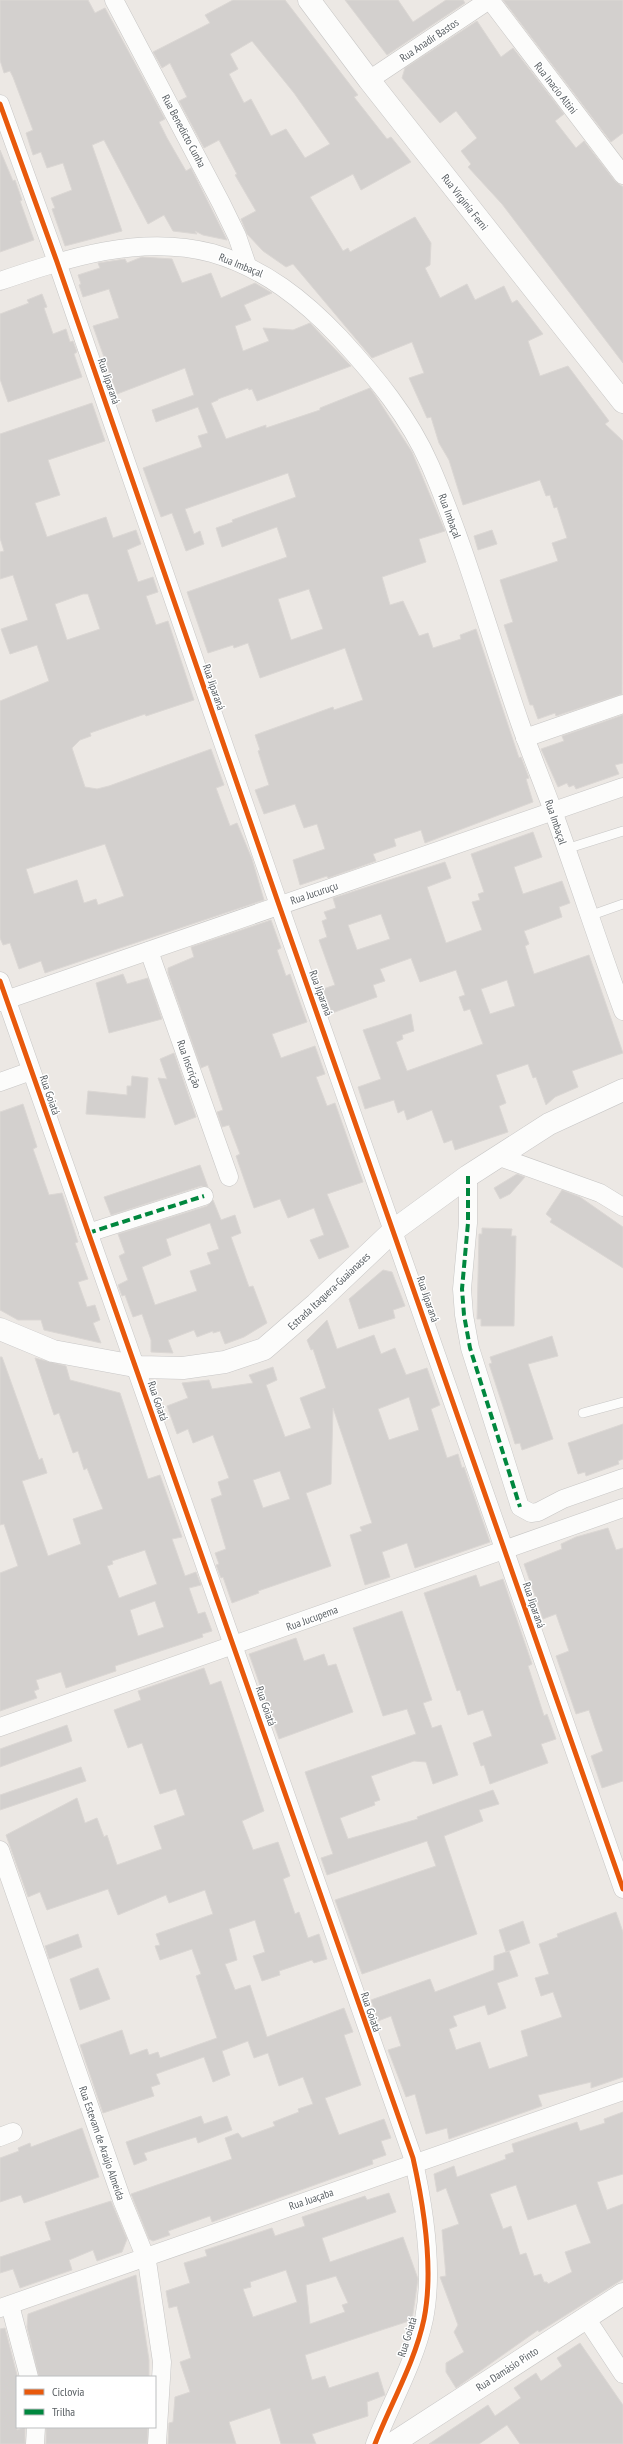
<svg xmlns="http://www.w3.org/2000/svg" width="623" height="2444" viewBox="0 0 623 2444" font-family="'PT Sans Narrow',sans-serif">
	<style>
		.building { fill: #d3d0ce; stroke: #dbd7d4; fill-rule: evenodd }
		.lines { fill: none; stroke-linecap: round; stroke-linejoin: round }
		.service-casing { stroke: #c7c6c5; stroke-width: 10 }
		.minor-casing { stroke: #c7c6c5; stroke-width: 19 }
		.tertiary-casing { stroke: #c7c6c5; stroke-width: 23 }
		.secondary-casing { stroke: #c8c7c7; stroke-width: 23 }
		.service { stroke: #fcfcfb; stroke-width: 9 }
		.minor { stroke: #fcfcfb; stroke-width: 18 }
		.tertiary { stroke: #fcfcfb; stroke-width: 22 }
		.secondary { stroke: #fcfcfb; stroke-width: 22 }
		.quiet { stroke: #00873e; stroke-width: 4; stroke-dasharray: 8 4; stroke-linecap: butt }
		.cycleway-casing { stroke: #fff; stroke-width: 8 }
		.cycleway { stroke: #e8590c; stroke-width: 5 }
		.labels { text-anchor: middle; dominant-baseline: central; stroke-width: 3; stroke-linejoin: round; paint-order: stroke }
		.street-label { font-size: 11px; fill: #5a6064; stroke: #fff }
	</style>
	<rect width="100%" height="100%" fill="#ece8e4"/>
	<g class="building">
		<path d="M0,0H88L95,13L105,8L165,119L159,122L167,138L186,171L191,168L227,240L203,235L195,231L197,234L173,231L164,215L148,224L104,140L92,145L122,231L65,246L52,209L55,208L51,198L72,190L63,163L47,168L41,152L33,155L26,133L33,130L13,77L10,71L4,73L0,60Z"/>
		<path d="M233,0H285L358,95L354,97L387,139L391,137L411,162L361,190L353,174L310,197L343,251L348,248L350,252L415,217L431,243L430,265L425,268L440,298L467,284L475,300L504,286L512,303L517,300L543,334L528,341L540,376L568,366L609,421L605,424L623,441L622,694L556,716L555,713L538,719L533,705H530L504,625L513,622L500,580L558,561L552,543L567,538L557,507L554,508L550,495L546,496L540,480L463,505L449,460L439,443L431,417L427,418L409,378L424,373L412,342L372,358L293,264L286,267L263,251L247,234L241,219L256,211L235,175L237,174L219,140L204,148L179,101L187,97L170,63L162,68L153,52L210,23L205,15ZM252,41L294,93L330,144L305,158L286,129L271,136L251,99L244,103L229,74L238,69L230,54Z"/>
		<path d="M345,0H398L413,22L446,0H463L465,3L387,55Z"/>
		<path d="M503,0H623V133L611,142Z"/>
		<path d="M477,21L501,57L513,48L564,114L555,121L576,148L584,141L615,181L623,187V363L502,204L468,167L471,164L461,151L477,138L456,111L440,123L402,78L405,68Z"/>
		<path d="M0,150L13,181L15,180L22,200L20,201L34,240L0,252Z"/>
		<path d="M142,257L172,259L182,283L211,273L221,298L255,283L272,293L244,305L251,320L235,326L243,351L269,341L263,328L293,330L310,323L351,366L257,401L252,389L249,390L248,388L218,399V400L211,403L226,439L266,425V428L320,410V408L370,388L375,395L412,452L445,531L419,539L426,562L382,577L390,605L403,601L419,636L428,633L433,648L461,639L460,635L476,629L519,758L521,757L529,778L526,779L533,802L425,843L421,830L394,839L396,846L373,854L376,861L328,878L327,876L300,885L293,860L325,849L317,824L304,828L295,804L264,814L255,790L269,785L258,751L260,750L255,735L333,707L334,710L363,700L345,648L260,678L248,643L234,648L233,645L208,653L187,592L287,557L277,527L222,547L216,528L233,522L232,520L296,497L288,473L185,509L194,534L200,531L204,544L186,551L172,513L161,517L143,468L202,447L198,436L208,433L198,407L156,422L152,410L194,395L185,368L117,394L93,326L119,318L109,289L83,297L79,285L81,284L78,275L100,268L98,263L125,259L127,263ZM309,589L323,629L291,640L278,599Z"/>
		<path d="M42,294L47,307L44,308L53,334L66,329L70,342L73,341L77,352L74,354L82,377L8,402L0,379V314L29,303L27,300Z"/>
		<path d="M92,403L105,441L48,460L60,495L35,503L47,537L106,517L113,538L136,530L141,544L127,550L138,582L153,577L158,592L146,596L156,625L168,621L194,700L146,716L145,714L116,724L90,733L91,736L80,740L72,748L85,787L97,789L109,786L211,749L224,785L216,788L230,826L237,823L252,859L264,900L45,973L41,961L19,969L10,943L3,945L0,938V701L49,681L37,645L10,654L1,629L28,620L13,575L0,579V552L4,551L0,538V434ZM83,594H88L100,629L67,640L55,604ZM105,844L124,896L98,905L96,899L84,903L77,880L34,894L26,869Z"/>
		<path d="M492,530L497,544L478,550L474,536Z"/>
		<path d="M623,715V763L615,765L619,774L576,789L574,785L569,787L567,783L558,787L541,749L564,741L562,736Z"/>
		<path d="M533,832L542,857L514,867L523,894L562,881L570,903L559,907L562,917L524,931L529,944L525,946L534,974L589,955L623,1053L572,1071L578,1087L555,1097L546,1105L536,1077L533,1078L528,1064L496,1075L506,1103L499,1106L508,1132L455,1150L452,1140L444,1143L432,1110L407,1120L404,1110L398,1113L394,1100L365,1109L358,1087L381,1079L363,1030L379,1025L411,1014L414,1031L402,1035L403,1039L396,1042L407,1071L483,1044L470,1009L464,1011L459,997L465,995L456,970L420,982L411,958L380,969L385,981L373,985L377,997L332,1013L323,989L335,985L319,940L327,937L322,921L327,919L324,912L336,908L333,898L445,862L451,878L427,887L446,943L482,930L472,902L480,900L478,894L484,892L471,854ZM381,914L390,939L357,950L348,925ZM507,980L515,1006L490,1014L481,989Z"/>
		<path d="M271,920L281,948L277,950L286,976L290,974L307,1022L272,1034L281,1058L315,1046L325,1074L316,1077L327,1106L335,1103L363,1182L327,1194L349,1247L319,1259L310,1240L324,1235L314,1208L288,1218L280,1199L254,1208L236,1156L240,1154L229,1125L222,1127L217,1112L223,1110L208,1065L201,1068L168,973V968L194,957L191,947Z"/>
		<path d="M123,974L127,984L148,978L162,1019L109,1033L96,983Z"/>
		<path d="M174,1053L196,1117L175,1125L158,1078L167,1079L160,1059Z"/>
		<path d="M132,1076L148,1078L145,1118L86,1114L88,1091L127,1095V1086H131Z"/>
		<path d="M23,1104L37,1147L33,1149L49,1195L62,1193L66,1205L78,1242L75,1243L88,1279L78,1282L87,1307L95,1305L100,1320L93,1323L101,1343L44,1330L41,1320H18L0,1310V1112Z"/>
		<path d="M200,1165L208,1187L201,1186L111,1215L104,1197Z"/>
		<path d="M517,1174L525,1177L510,1194L500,1199L494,1188Z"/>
		<path d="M562,1190L580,1197L623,1227V1268L550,1222L552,1219L546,1214Z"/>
		<path d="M213,1200L221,1220L235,1215L241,1233L231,1237L249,1287L253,1286L267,1323L244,1337L225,1344L220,1331L213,1333V1331L197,1337L194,1330L168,1340L173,1353L151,1352V1340L142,1314L133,1317L125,1295L122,1296L118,1285L128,1280L119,1256L125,1253L118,1234L207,1206ZM210,1223L219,1249L207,1253L211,1264L190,1271L197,1291L155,1305L142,1267L171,1255L166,1239Z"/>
		<path d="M482,1228L512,1229L511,1236H516L514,1326H481V1319H477L479,1234H482Z"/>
		<path d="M383,1270L392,1272L405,1306L393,1310L395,1318L359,1329L349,1299Z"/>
		<path d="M327,1320L337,1349L374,1335L381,1354L395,1348L406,1375L427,1368L440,1405L431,1409L447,1458L458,1454L462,1468L464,1467L490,1542L415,1568L407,1543L382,1552L390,1577L365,1585L350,1535L362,1531L360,1527L372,1523L333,1408L331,1484L306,1493L331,1566L258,1591L259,1593L232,1603L223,1577L221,1578L216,1565L219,1564L215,1553L226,1549L211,1499L222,1495L218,1482L229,1478L213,1435L193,1443L188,1429L177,1434L167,1406L188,1398L182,1383L209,1380L212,1389L253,1383L249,1375L273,1367L277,1380L266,1385L285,1437L311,1428L300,1398L326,1388L313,1349L311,1350L307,1340ZM409,1397L419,1430L389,1440L378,1409ZM280,1471L290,1499L263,1508L253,1480Z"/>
		<path d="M552,1336L558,1356L528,1364L553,1439L522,1450L520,1443L515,1444L511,1431L489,1364L492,1363L490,1357Z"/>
		<path d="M0,1357H2L39,1460L42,1458L47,1473L22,1481L48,1556L81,1544L73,1519L103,1509L87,1468L84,1470L78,1451L73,1453L59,1413L54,1415L35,1358L66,1366L70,1380L120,1393L148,1479L160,1475L182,1537L172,1539L185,1576L196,1572L201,1585L189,1588L198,1614L205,1612L212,1631L202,1634L203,1637L115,1666L116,1671L66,1688L61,1672L36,1680L39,1689L34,1691L37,1698L0,1711V1573L18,1566L4,1524L0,1525ZM145,1550L157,1584L119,1598L107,1566L113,1564L112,1561ZM155,1601L164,1627L138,1636L130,1610Z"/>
		<path d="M623,1424V1459L618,1461L619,1464L586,1476L585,1472L578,1474L568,1443Z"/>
		<path d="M608,1528L616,1550L623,1548V1781L602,1788L591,1756L603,1751L595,1728L589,1710L576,1714L556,1656L569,1651L556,1614L543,1619L524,1564L562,1549L561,1544L576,1537Z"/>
		<path d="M476,1575L480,1587L503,1579L532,1664L528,1666L544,1716L547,1714L556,1739L541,1744L548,1763L490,1784L484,1765L481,1766L473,1743L492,1736L483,1710L468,1715L460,1690L457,1691L424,1593Z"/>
		<path d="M402,1611L432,1700L423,1703L432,1728L441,1725L458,1775L433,1784L426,1762L414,1761L371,1776L380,1800L374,1802L375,1805L340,1818L348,1839L418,1819L417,1817L493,1790L499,1804L479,1810L483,1821L444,1836L477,1934L362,1974L335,1900L436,1866L427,1841L327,1875L321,1858L333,1854L305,1772L416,1734L407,1709L383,1716L353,1628Z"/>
		<path d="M296,1638L304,1661L324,1654L328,1666L336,1664L353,1712L279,1739L249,1654Z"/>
		<path d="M204,1668L210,1685L221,1681L264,1811L242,1821L253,1850L278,1842L290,1876L283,1879L295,1914L299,1912L308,1938L319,1934L327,1959L314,1963L312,1960L279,1971L280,1975L262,1981L253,1956L265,1952L255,1920L229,1929L237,1960L225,1964L235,1990L250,1985L267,2037L344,2008L353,2032L344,2035L361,2085L325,2098L339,2135L384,2119L391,2138L381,2141L386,2155L372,2160L373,2164L212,2222L210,2216L168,2231L170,2235L153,2241L149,2239L131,2194L232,2159L225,2138L238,2133L242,2138L275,2126L273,2122L299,2112L298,2109L313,2104L303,2077L279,2086L268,2053L254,2058L248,2041L222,2051L230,2075L213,2082L204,2057L156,2074L160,2084L151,2087L154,2096L103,2113L80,2045L122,2030L130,2055L147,2049L149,2055L158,2052L160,2058L217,2038L196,1976L201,1974L192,1949L160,1960L155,1946L160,1945L156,1934L213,1914L205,1890L169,1903L166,1895L118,1915L108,1889L47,1910L40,1892L28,1897L6,1835L77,1798L85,1823L97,1818L104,1837L107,1835L117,1865L162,1849L154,1826L185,1815L176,1789L160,1794L142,1743L128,1748L114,1710L141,1700L138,1691Z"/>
		<path d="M67,1725L72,1741L0,1767V1749Z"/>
		<path d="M81,1767L86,1781L0,1810V1795Z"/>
		<path d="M616,1912L623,1932V2077L591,2088V2082L538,2095L542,2106L449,2139L447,2128L426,2134L415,2094L406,2097L388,2050L401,2046L391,2016L378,2021L371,2000L430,1979L435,1992L494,1970V1956L509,1951L518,1976L497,1983L506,2008L488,2015L485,2005L453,2016L457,2026L449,2029L456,2050L480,2042L489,2069L528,2056L521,2031L562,2017L553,1992L541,1996L535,1978L549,1974L539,1944L558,1937L557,1934Z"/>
		<path d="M523,1921L530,1943L506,1952L499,1930Z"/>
		<path d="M78,1934L82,1947L49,1959L45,1946Z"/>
		<path d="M98,1968L110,1999L80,2010L70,1979Z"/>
		<path d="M623,2112V2174L597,2182L607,2210L623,2204V2279L539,2332L538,2330L456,2388L446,2372V2363L464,2352L454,2332L458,2325L440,2277L446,2276L442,2230L459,2224L446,2188L437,2192L434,2174L454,2166L457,2177L506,2159L505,2155L514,2152L512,2144L577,2122L580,2131L605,2123L604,2119ZM516,2185L528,2220L576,2204L591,2243L565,2252L572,2272L548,2284L547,2282H544L541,2274L534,2276L526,2253L520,2255L511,2226L503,2229L490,2194Z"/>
		<path d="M201,2116L204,2124L227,2116L232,2130L198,2143L196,2137L144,2153L147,2160L134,2165L126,2142Z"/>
		<path d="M82,2128L99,2177L24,2203L21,2195L0,2202V2158L19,2151L18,2148L30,2143L31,2147Z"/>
		<path d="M389,2193L396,2212L322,2238L330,2262L403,2237L418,2279L412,2320L305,2355L312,2380L325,2376L329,2388L378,2372L385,2395L367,2402L368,2416L312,2434L316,2444H281L270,2408L229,2422L236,2444H168L169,2423L173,2422L175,2397L190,2392L180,2362L191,2358L177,2306L169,2308L166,2291L190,2283L184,2263L207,2256L205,2250L272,2228L275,2236L305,2226L302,2217L365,2196L367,2200ZM286,2270L297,2302L253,2317L243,2289L251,2287L250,2282ZM336,2276L348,2303L342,2305L345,2312L310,2324L306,2285Z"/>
		<path d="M111,2201L127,2239L122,2252L97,2261L93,2250L69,2260L72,2270L20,2288L13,2269L0,2273V2257L51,2240L45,2222Z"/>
		<path d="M136,2275L149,2360V2377H39L27,2327L28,2314Z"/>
		<path d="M5,2328L17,2375V2430L25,2427V2444H0V2329Z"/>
		<path d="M580,2343L623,2405V2444H520L507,2425L479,2444H429L488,2405L495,2416L521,2398L514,2388L536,2373L541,2381L562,2366L557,2358Z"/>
		<path d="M46,2427H148L147,2444H46Z"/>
	</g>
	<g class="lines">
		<g class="service-casing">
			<g id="service">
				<path d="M566,849L623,831"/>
				<path d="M589,916L623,904"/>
				<path d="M583,1413L623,1402"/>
			</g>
		</g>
		<g class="minor-casing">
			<g id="minor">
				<path d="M114,0L221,203L237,236L247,265"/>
				<path d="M490,0L623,175"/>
				<path d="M369,80L489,0"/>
				<path d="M0,104L57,262L279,905L623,1889"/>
				<path d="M0,281C68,258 140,234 212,253C264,268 304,300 340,338C375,376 409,417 430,465C466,548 490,637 520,723C530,752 542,781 553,811C577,877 599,945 623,1011"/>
				<path d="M525,738L623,704"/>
				<path d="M149,951L229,1177"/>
				<path d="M0,981L413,2158C424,2207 434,2269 424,2319C415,2362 391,2403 375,2444"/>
				<path d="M0,1002L623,787"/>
				<path d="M0,1082L31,1071"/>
				<path d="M497,1156L600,1193L623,1207"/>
				<path d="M468,1176V1223L462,1289L464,1315L470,1348L520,1507L531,1513L538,1512L563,1499L623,1478"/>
				<path d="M88,1233L204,1196"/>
				<path d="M0,1727L623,1508"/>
				<path d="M0,1850L122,2200L147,2261L162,2362L157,2444"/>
				<path d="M0,2137L13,2132"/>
				<path d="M10,2305L29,2377"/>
				<path d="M0,2308L623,2091"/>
				<path d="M586,2318L623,2374"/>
				<path d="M35,2444L36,2427"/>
			</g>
		</g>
		<g class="tertiary-casing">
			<g id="tertiary">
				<path d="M309,0L369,80L623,402"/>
				<path d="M392,2444L623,2294"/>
			</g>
		</g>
		<g class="secondary-casing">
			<path id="secondary" d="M0,1329L53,1351L140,1367L183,1368L225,1362L264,1349L316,1304L394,1230L468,1176L549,1124L623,1090"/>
		</g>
		<use href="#service" class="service"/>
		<use href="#minor" class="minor"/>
		<use href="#tertiary" class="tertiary"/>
		<use href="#secondary" class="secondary"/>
		<g class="quiet">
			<path d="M468,1176V1223L462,1289L464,1315L470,1348L520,1507"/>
			<path d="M88,1233L204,1196"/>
		</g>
		<g class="cycleway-casing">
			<g id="cycleway">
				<path d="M0,104L57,262L279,905L623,1889"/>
				<path d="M0,981L413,2158C424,2207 434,2269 424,2319C415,2362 391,2403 375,2444"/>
			</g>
		</g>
		<use href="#cycleway" class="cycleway"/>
	</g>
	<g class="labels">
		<g class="street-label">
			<text transform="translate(429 40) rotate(-34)">Rua Anadir Bastos</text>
			<text transform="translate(556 88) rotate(52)">Rua Inacio Altini</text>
			<text transform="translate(184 131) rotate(62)">Rua Benedicto Cunha</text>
			<text transform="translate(465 202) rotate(52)">Rua Virginía Ferni</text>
			<text transform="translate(241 265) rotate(22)">Rua Imbaçal</text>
			<text transform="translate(109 381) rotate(71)">Rua Jiparaná</text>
			<text transform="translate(450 516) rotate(70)">Rua Imbaçal</text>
			<text transform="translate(214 687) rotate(71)">Rua Jiparaná</text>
			<text transform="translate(556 822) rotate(71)">Rua Imbaçal</text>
			<text transform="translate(314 893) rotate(-19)">Rua Jucuruçu</text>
			<text transform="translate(321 993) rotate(70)">Rua Jiparaná</text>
			<text transform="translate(189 1064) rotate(70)">Rua Inscrição</text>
			<text transform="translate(50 1095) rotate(71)">Rua Goiatá</text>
			<text transform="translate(329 1291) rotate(-43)">Estrada Itaquera-Guaianases</text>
			<text transform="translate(428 1299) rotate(71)">Rua Jiparaná</text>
			<text transform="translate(158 1401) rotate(71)">Rua Goiatá</text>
			<text transform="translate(534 1605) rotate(71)">Rua Jiparaná</text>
			<text transform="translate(312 1618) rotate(-20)">Rua Jucupema</text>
			<text transform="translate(266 1706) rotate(71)">Rua Goiatá</text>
			<text transform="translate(371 2012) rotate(71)">Rua Goiatá</text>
			<text transform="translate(102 2143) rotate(71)">Rua Estevam de Araújo Almeida</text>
			<text transform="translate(311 2199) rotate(-19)">Rua Juaçaba</text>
			<text transform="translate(407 2337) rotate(-73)">Rua Goiatá</text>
			<text transform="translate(507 2369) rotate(-33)">Rua Damásio Pinto</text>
		</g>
	</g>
	<rect x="16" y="2376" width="140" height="52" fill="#ffffff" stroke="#bdbfc1"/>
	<rect x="24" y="2389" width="20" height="6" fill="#e8590c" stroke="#bdbfc1"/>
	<text x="52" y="2396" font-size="12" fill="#5a6064">Ciclovia</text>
	<rect x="24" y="2409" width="20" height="6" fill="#00873e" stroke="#bdbfc1"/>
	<text x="52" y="2416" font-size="12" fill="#5a6064">Trilha</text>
</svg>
